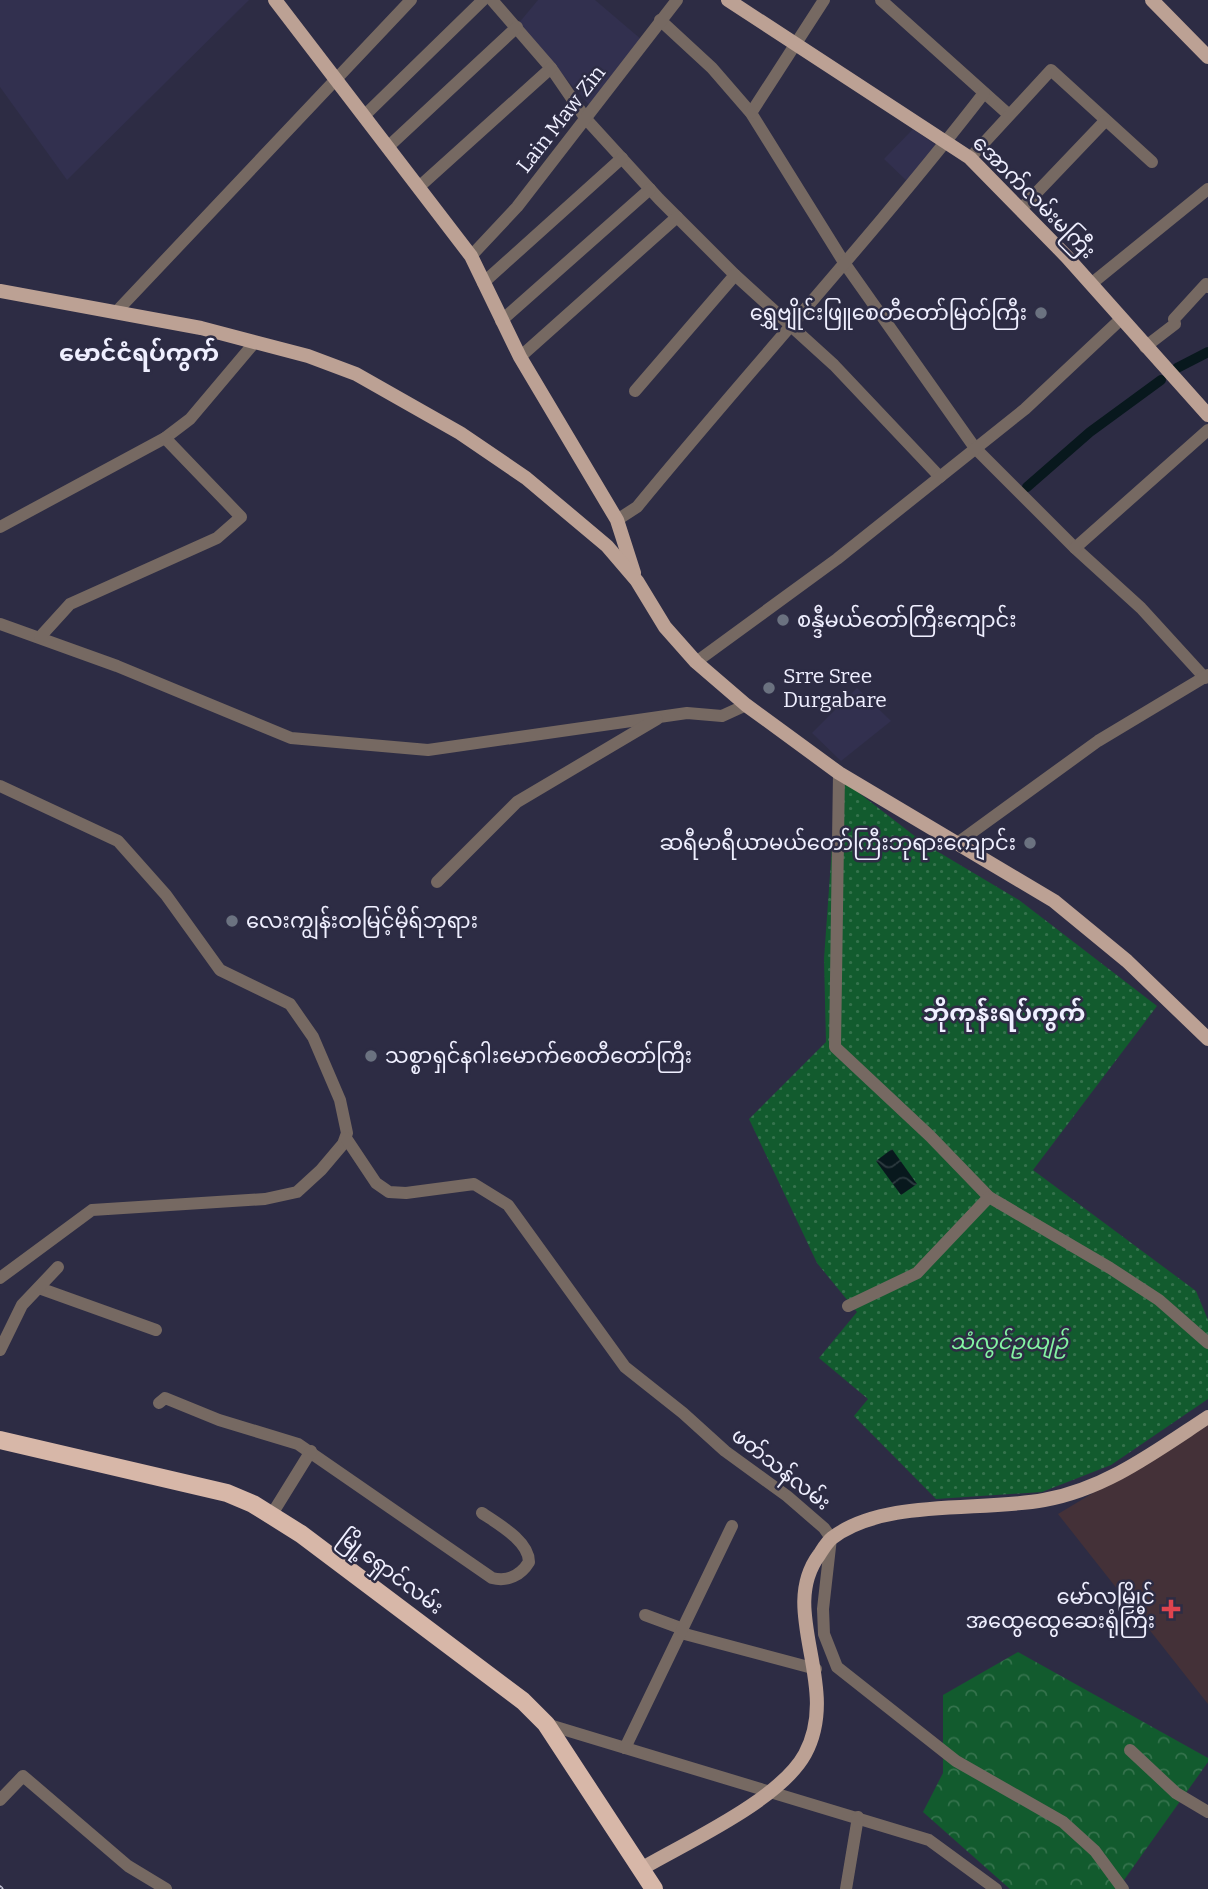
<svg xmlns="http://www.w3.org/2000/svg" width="1208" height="1889" viewBox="0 0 1208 1889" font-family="Bitter,'Noto Sans Myanmar',serif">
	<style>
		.built { fill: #32304f }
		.medical { fill: #443138 }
		.forest { fill: url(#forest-crowns) }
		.park { fill: url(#park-dots) }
		.water { fill: url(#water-waves) }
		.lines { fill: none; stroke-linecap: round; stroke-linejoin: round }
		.canal { stroke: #08181d; stroke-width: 10 }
		.minor { stroke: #766962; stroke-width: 12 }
		.major { stroke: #bca194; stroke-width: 14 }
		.highway { stroke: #d7b7a8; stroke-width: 18 }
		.rail-casing { stroke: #c8c8d9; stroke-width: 5 }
		.rail { stroke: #2d2c44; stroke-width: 2.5; stroke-dasharray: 8; stroke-linecap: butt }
		.worship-dot { fill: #6b7280; stroke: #2d2c44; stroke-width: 2.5 }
		.health-dot { fill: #e0444e; stroke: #2d2c44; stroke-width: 2.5 }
		.labels { text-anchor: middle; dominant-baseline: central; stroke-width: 5; stroke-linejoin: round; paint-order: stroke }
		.street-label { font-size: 21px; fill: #efefff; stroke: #2d2c44 }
		.poi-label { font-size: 21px; fill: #efefff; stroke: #2d2c44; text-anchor: start }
		.park-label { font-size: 21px; font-style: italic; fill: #84f4a3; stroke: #2d2c44 }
		.quarter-label { font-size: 24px; font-weight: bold; fill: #efefff; stroke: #2d2c44 }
	</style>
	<defs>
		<pattern id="forest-crowns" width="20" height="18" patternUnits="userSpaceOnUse" patternTransform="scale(1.75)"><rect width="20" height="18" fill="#125b2e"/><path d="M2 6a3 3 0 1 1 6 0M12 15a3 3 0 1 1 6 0" fill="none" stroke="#35734d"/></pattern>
		<pattern id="park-dots" width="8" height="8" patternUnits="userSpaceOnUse" patternTransform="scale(1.75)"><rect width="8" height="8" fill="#125b2e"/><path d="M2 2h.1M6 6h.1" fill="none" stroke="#35734d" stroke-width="1.8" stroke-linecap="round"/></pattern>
		<pattern id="water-waves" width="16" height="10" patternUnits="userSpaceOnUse" patternTransform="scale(1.75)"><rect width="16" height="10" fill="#08181d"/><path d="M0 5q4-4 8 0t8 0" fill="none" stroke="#2c3a3f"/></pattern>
	</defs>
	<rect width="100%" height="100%" fill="#2d2c44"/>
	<g class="built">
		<path d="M0,0H249L67,180L0,87Z"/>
		<path d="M538,0H595L642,40L591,107L518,24Z"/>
		<path d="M913,129L936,145L908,182L884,159Z"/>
		<path d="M857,688L891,721L841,761L812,733Z"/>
	</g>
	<path class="medical" d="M1208,1424V1704L1058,1514Z"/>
	<path class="forest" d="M1018,1652L1208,1758V1762L1124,1880L1125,1889H1010L923,1812L943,1773V1695Z"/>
	<path class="park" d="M837,776L925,844L1019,900L1157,1006L1033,1170L1196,1291L1208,1320V1399L1111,1465L1042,1492L936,1499L854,1416L868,1399L819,1358L857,1312L817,1263L749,1119L826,1042L824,959Z"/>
	<path class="water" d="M892,1149L917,1184L901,1195L876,1161Z"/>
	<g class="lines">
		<g class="canal">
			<path d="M1177,368L1208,352"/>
			<path d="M1027,487L1090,432L1161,380"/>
		</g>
		<g class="minor">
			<path d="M492,0L551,68L586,119L659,199L735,275L834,365L940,477"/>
			<path d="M881,0L1008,114"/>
			<path d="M660,20L712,68L751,113L845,264L975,448L1075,548L1141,608L1205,678"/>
			<path d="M751,113L824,0"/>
			<path d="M365,115L483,0"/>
			<path d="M389,146L517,27"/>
			<path d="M970,158L1051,70L1152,162"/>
			<path d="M420,186L551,68"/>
			<path d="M1021,209L1105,121"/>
			<path d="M471,256L517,207L677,0"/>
			<path d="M483,283L622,158"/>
			<path d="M1091,284L1208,189"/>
			<path d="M117,311L411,0"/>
			<path d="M501,321L650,189"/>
			<path d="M1145,347L1175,324L1174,319L1206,284L1208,287"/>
			<path d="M520,357L677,217"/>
			<path d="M635,391L735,275"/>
			<path d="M617,520L637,507C751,368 874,235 984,93"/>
			<path d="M0,527L165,438L190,419L255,342"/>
			<path d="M1075,548L1208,430"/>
			<path d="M0,624L117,666L291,738L428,750L687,713L722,716L746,705"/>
			<path d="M40,637L70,604L217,538L241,517L165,438"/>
			<path d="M696,662L837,559L1025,409L1121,319"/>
			<path d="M839,773L835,1047L930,1136L989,1197L1110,1268L1159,1300L1208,1343"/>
			<path d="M0,786L118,841L166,895L220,970L290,1004L313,1037L340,1100L347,1133L343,1144L321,1170L297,1192L265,1199L92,1210L0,1278"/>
			<path d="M956,844L1098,741L1208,675"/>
			<path d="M437,882L517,802L657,719"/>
			<path d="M346,1138L376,1183L389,1192L406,1193L474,1184L508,1205L625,1367L683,1413L725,1451L787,1496L824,1528L831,1538L823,1609L824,1634L837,1667L956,1761L1063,1822L1095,1851L1123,1889"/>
			<path d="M39,1288L156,1330"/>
			<path d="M848,1306L917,1273L989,1197"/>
			<path d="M0,1350L22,1305L58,1267"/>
			<path d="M159,1403L165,1398L219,1420L298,1444L492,1578C508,1582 521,1575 529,1562C529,1541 498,1524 482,1513"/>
			<path d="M272,1514L311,1451"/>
			<path d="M645,1615L683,1629"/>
			<path d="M681,1633L816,1669"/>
			<path d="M546,1724L929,1840L996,1889"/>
			<path d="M625,1748L732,1526"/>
			<path d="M1130,1750L1176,1793L1208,1812"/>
			<path d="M0,1800L23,1776L128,1866L166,1889"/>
			<path d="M846,1889L858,1817"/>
		</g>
		<g class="major">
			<path d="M275,0L471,256L520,357L617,520L634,573"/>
			<path d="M728,0L970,158L1067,257L1208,415"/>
			<path d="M1152,0L1208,57"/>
			<path d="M0,291L201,328L308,356L356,374L460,433L526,478L607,546L637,581L665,627L696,662L746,705L839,773L1054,901L1127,961L1208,1039"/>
			<path d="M641,1869C687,1842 780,1800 805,1754C842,1685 777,1612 819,1555C823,1549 827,1542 832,1538C884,1498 981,1512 1044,1500C1106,1489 1156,1451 1208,1417"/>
		</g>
		<path class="highway" d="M0,1440L227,1493L253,1504L301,1534L523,1701L546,1724L654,1889"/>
		<g class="rail-casing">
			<path id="rail" d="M0,1888L1,1889"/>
		</g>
		<use href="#rail" class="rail"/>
	</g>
	<g class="worship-dot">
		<circle cx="1041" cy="313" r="7"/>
		<circle cx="783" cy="620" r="7"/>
		<circle cx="769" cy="688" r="7"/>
		<circle cx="1030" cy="843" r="7"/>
		<circle cx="232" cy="921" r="7"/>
		<circle cx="371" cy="1056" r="7"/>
	</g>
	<path class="health-dot" d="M1167.5 1598.5h7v7h7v7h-7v7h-7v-7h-7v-7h7z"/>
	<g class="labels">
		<g class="street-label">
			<text transform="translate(561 119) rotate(-52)">Lain Maw Zin</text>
			<text transform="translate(1034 197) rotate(45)">အောက်လမ်းမကြီး</text>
			<text transform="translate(781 1469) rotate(38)">ဖတ်သန်လမ်း</text>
			<text transform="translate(391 1572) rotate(37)">မြို့ရှောင်လမ်း</text>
		</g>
		<g class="poi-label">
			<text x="1027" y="313" text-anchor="end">ရွှေဗျိုင်းဖြူစေတီတော်မြတ်ကြီး</text>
			<text x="797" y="620">စန္ဒီမယ်တော်ကြီးကျောင်း</text>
			<text x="783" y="676">Srre Sree<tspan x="783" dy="24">Durgabare</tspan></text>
			<text x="1016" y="843" text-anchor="end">ဆရီမာရီယာမယ်တော်ကြီးဘုရားကျောင်း</text>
			<text x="246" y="921">လေးကျွန်းတမြင့်မိုရ်ဘုရား</text>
			<text x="385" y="1056">သစ္စာရှင်နဂါးမောက်စေတီတော်ကြီး</text>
			<text x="1155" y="1597" text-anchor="end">မော်လမြိုင်<tspan x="1155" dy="24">အထွေထွေဆေးရုံကြီး</tspan></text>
		</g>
		<g class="park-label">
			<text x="1009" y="1342">သံလွင်ဥယျဉ်</text>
		</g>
		<g class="quarter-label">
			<text x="139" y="353">မောင်ငံရပ်ကွက်</text>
			<text x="1004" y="1013">ဘိုကုန်းရပ်ကွက်</text>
		</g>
	</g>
</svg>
